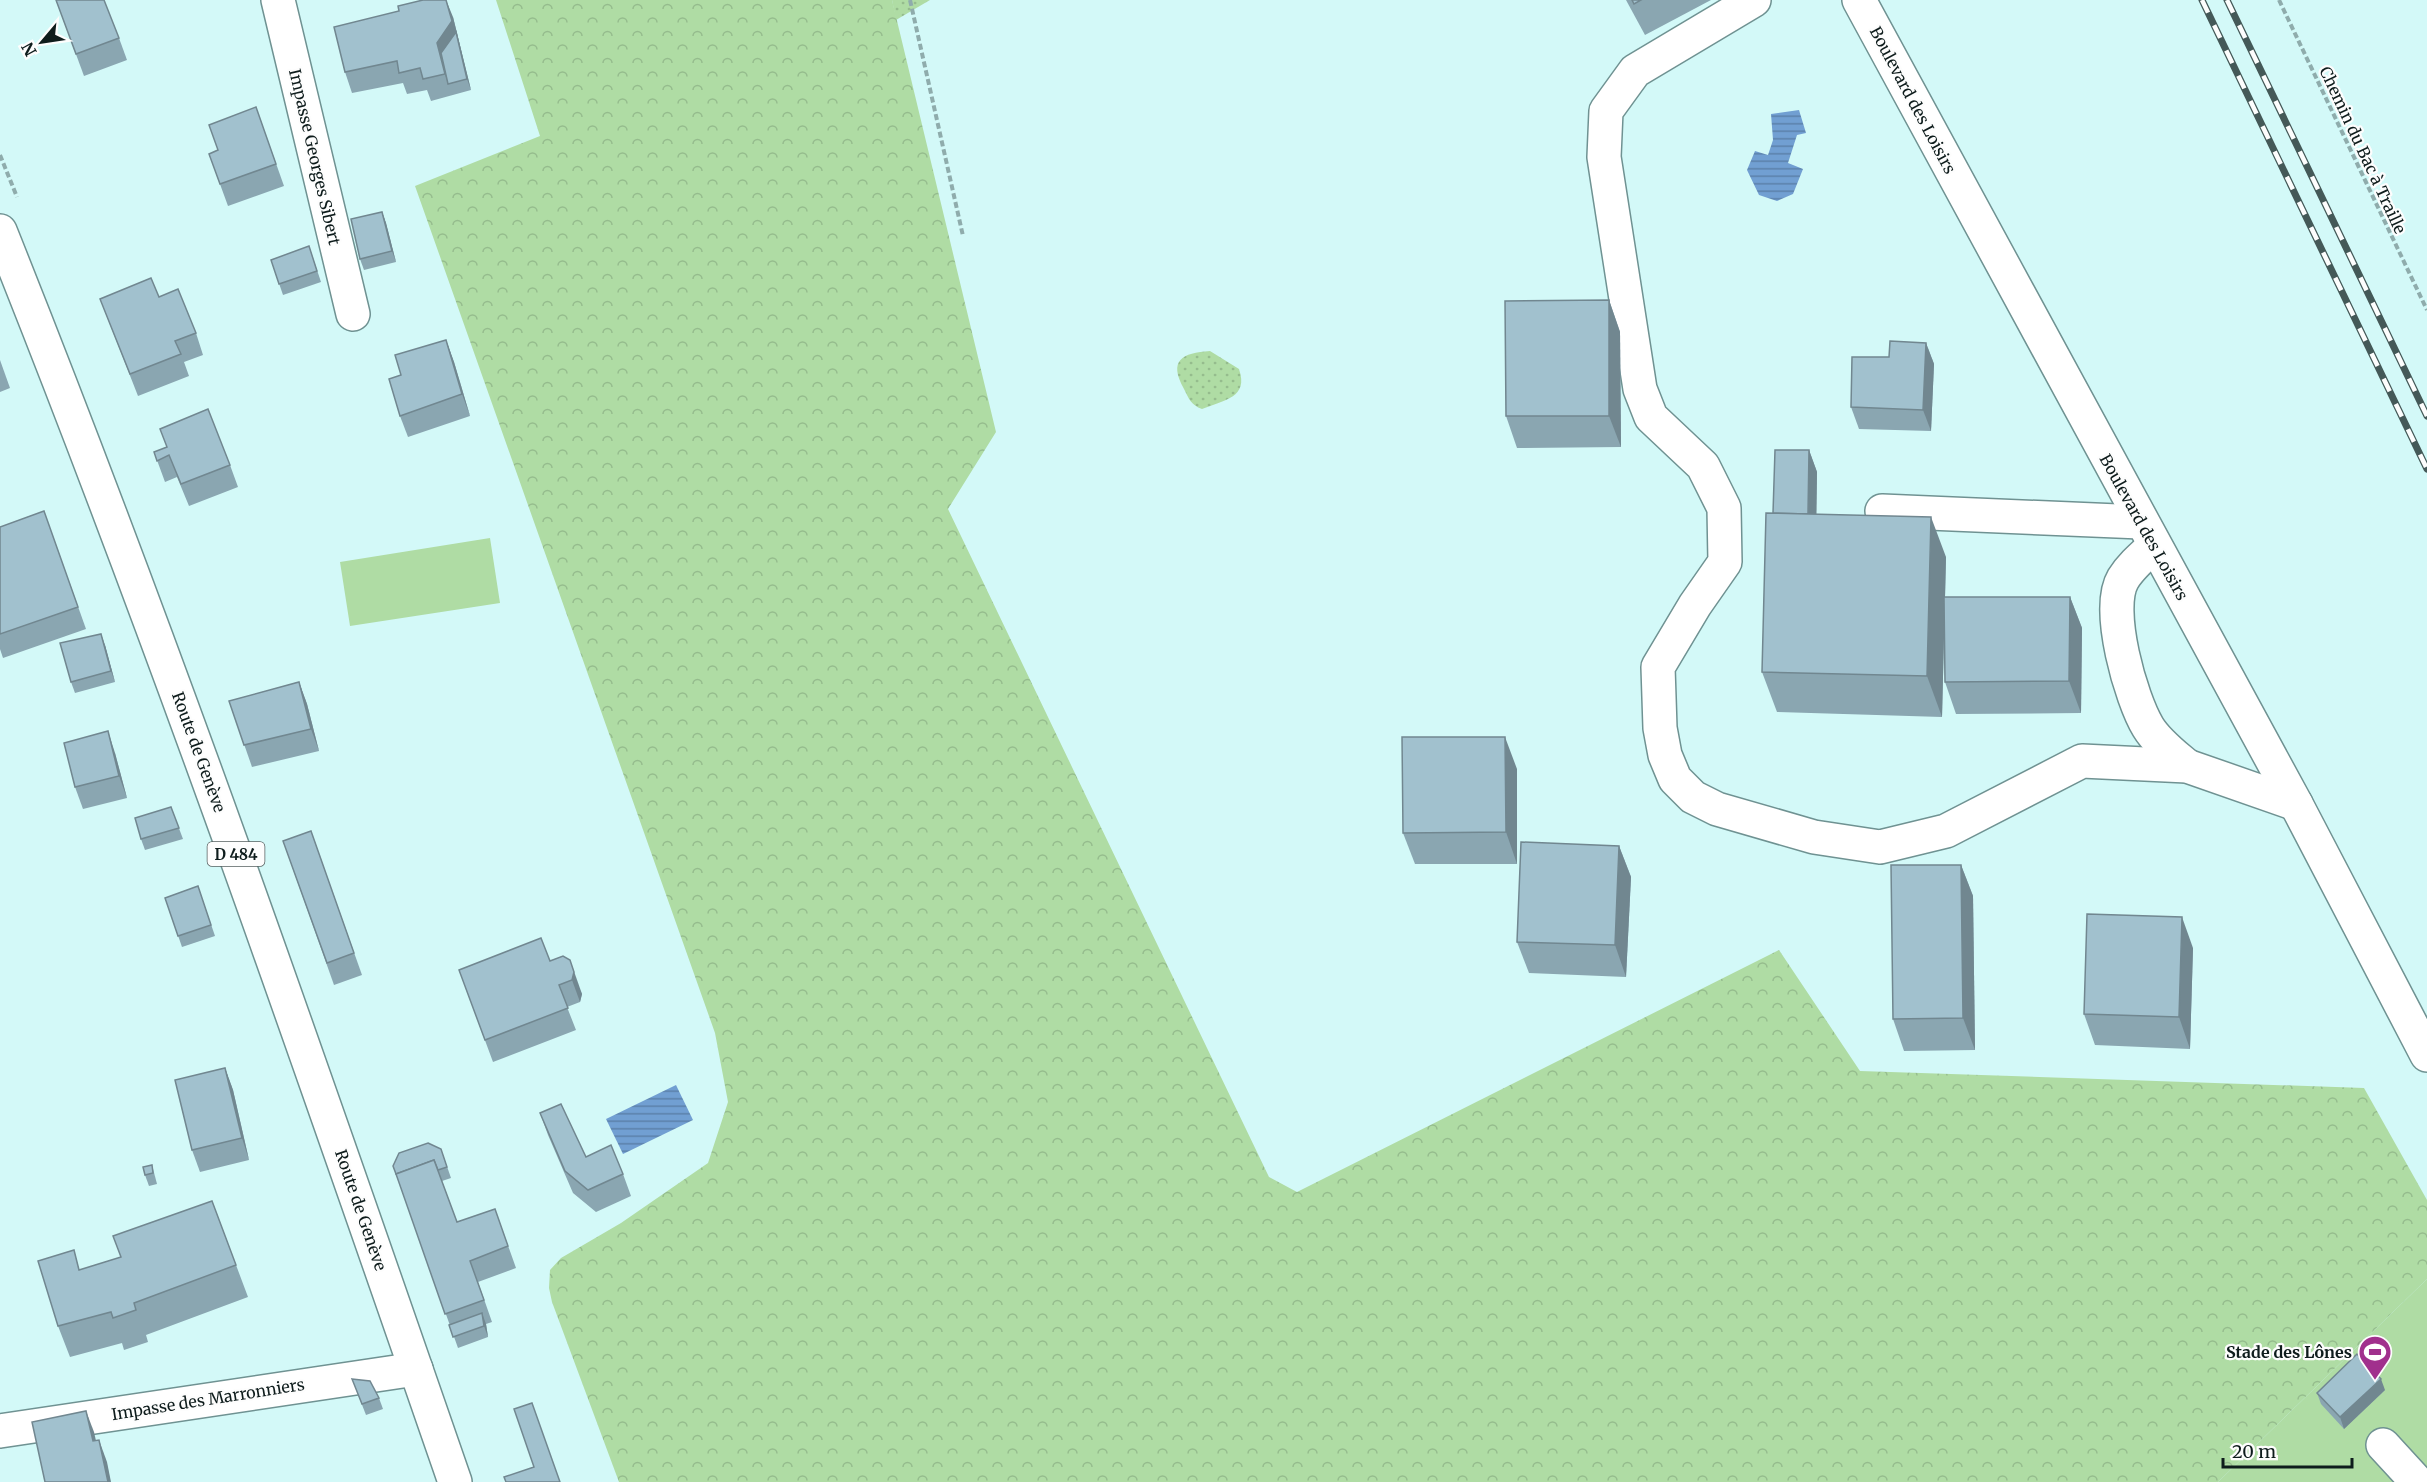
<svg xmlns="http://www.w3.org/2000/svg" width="2427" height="1482" viewBox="0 0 2427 1482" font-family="Merriweather,serif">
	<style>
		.grass { fill: url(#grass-dots) }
		.forest { fill: url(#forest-crowns) }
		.garden { fill: #afdca4 }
		.water { fill: url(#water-rules) }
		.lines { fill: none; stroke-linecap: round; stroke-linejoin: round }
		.minor-casing { stroke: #6f9292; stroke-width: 36 }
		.major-casing { stroke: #6f9292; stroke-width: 36 }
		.path { stroke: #8facac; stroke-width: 4; stroke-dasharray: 6 3; stroke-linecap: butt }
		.minor { stroke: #fff; stroke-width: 33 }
		.major { stroke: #fff; stroke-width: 33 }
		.rail-casing { stroke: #445958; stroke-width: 7 }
		.rail { stroke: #fdfdfd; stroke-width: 4.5; stroke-dasharray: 14; stroke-linecap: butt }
		.wall { fill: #8aa6b1 }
		.shaded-wall { fill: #718790 }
		.building { fill: #a1c1ce; stroke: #718790; stroke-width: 1.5 }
		.labels { text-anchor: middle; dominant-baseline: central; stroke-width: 4.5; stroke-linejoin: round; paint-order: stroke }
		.shield { fill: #fdfdfd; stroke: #566060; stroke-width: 1.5 }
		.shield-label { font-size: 15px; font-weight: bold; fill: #0e1c1c }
		.street-label { font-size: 16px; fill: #0e1c1c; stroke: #fdfdfd }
		.poi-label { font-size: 16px; font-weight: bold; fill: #0e1c1c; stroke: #fdfdfd; text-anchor: end }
	</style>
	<defs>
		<pattern id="grass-dots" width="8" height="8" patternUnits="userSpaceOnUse" patternTransform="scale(1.5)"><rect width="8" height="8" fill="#afdca4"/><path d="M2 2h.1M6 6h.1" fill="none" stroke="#95bc8d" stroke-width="1.8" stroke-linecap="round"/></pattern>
		<pattern id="forest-crowns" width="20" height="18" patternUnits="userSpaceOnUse" patternTransform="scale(1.5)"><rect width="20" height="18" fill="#afdca4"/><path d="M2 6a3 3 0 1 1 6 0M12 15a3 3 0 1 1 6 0" fill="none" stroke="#95bc8d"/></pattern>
		<pattern id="water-rules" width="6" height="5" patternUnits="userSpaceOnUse" patternTransform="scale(1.5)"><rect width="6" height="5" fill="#719fd2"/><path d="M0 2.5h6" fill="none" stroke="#5b81aa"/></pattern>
	</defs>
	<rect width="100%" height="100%" fill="#d3f9f8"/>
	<g class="grass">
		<path d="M892,0H930L896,20Z"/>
		<path d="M1210,351L1239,369C1249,398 1224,400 1202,409C1191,405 1189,399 1184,389C1168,360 1182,353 1210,351Z"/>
	</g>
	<path class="forest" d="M496,0H892L996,432L948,509L1269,1177L1297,1192L1779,950L1860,1071L2364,1088L2427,1200V1279L2218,1482H619L552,1302L549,1288L550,1270L561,1258L621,1223L708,1163L728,1102L715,1033L415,186L540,136Z"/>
	<g class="garden">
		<path d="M490,538L500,603L350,626L340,562Z"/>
		<path d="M2427,1279V1482H2218Z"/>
	</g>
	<g class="water">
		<path d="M1799,110L1806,133L1797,135L1788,163L1803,169L1793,194L1777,201L1759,195L1747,170L1755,151L1768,155L1773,140L1771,114Z"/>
		<path d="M676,1085L693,1120L623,1154L606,1119Z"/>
	</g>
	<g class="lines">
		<g class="minor-casing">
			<g id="minor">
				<path d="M278,0L353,314"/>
				<path d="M1754,0L1635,71L1606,111L1604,157L1640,389L1651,417L1703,466L1724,508L1725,562L1695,605L1658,667L1660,728L1665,755L1675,779L1693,797L1717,809L1814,837L1880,847L1946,831L2082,761L2187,766L2296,804"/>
				<path d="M1859,0L2296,804L2427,1055"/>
				<path d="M1882,511L2141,522"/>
				<path d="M2154,546C2143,556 2131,566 2123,579C2105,609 2131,699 2148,727C2157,742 2173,754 2187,766"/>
				<path d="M0,1431L416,1369"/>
				<path d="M2383,1445L2417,1482"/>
			</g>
		</g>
		<g class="major-casing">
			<path id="major" d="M0,231C165,643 310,1063 455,1482"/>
		</g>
		<g class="path">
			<path d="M910,0L963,236"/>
			<path d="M2279,0L2427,310"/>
			<path d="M0,155L17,197"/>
		</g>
		<use href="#minor" class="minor"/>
		<use href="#major" class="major"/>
		<g class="rail-casing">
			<g id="rail">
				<path d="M2202,0L2427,469"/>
				<path d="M2227,0L2427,416"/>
			</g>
		</g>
		<use href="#rail" class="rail"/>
	</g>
	<g class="wall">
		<path d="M56,0L119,38L127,60L84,76Z"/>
		<path d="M1626,0H1711L1645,35Z"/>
		<path d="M453,17L471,90L431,101L427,90L407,94L403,83L352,93L345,72Z"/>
		<path d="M256,107L284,186L228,206L209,154L218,150Z"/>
		<path d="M382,212L386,223L396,262L364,270L360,259Z"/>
		<path d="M309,246L321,282L283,295L271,260Z"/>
		<path d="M159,297L196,333L203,355L184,362L189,376L138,396L100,299Z"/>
		<path d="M1609,300L1620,332L1621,447L1517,448L1506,416Z"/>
		<path d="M446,340L454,362L470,416L408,437L400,416L401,375Z"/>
		<path d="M1926,343L1934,364L1931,431L1859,429L1851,407L1889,357Z"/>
		<path d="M0,360L10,388L0,392Z"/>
		<path d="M1809,450L1817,472L1816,514L1946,557L1945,597H2070L2082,628L2081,713L1956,714L1945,682L1944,634L1942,717L1777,712L1762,672Z"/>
		<path d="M154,452L230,465L238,487L189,506L177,477L165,482Z"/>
		<path d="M44,511L86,629L3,658L0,649V527Z"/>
		<path d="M105,645L115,682L75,693L71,682Z"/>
		<path d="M299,682L307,704L319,751L252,767L229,701Z"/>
		<path d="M115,753L127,798L83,809L75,787Z"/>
		<path d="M1517,769V864H1415L1403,833Z"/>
		<path d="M171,807L183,839L145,850L141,839Z"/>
		<path d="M311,831L362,975L334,985L283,841Z"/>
		<path d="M1619,846L1631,877L1626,977L1529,973L1517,942Z"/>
		<path d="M1961,865L1973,896L1975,1050L1904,1051L1893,1019Z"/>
		<path d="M198,886L215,936L182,947L165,898Z"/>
		<path d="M2193,948L2190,1049L2095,1045L2084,1014Z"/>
		<path d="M563,956L582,994L580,1002L567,1007L576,1030L493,1062L459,970L550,961Z"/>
		<path d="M225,1068L233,1090L249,1160L200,1172L192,1150Z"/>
		<path d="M540,1113L586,1157L623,1174L631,1196L596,1212L573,1193L548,1135Z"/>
		<path d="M441,1149L451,1178L442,1181L457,1222L495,1209L516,1268L478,1282L492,1322L486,1324L488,1337L458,1348L396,1174Z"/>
		<path d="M152,1165L157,1184L149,1186L145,1175Z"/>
		<path d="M212,1201L248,1297L146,1335L148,1342L124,1350L122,1343L70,1357L58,1326L81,1270L121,1257Z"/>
		<path d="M352,1379L379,1398L383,1409L366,1415Z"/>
		<path d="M2385,1390L2344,1429L2321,1404L2317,1393Z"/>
	</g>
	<g class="shaded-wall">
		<path d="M446,0L453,17L471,90L467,79L448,84L445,74L437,43Z"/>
		<path d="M382,212L386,223L396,262L392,251Z"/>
		<path d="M1609,300L1620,332L1621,447L1609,416Z"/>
		<path d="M446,340L454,362L470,416L462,394Z"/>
		<path d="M1926,343L1934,364L1931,431L1923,410Z"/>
		<path d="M1809,450L1817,472L1816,554L1808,532Z"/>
		<path d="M1931,517L1946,557L1942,717L1927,676Z"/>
		<path d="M2070,597L2082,628L2081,713L2069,681Z"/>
		<path d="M101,634L105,645L115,682L111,671Z"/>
		<path d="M299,682L307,704L319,751L311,729Z"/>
		<path d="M108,731L115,753L127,798L119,776Z"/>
		<path d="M1505,737L1517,769V864L1506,832Z"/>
		<path d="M1619,846L1631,877L1626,977L1615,945Z"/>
		<path d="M1961,865L1973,896L1975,1050L1963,1018Z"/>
		<path d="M2182,917L2193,948L2190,1049L2179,1017Z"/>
		<path d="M570,960L582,994L580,1002L572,980Z"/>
		<path d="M225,1068L233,1090L249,1160L242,1138Z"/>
		<path d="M482,1313L486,1324L488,1337L484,1326Z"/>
		<path d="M2381,1379L2385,1390L2344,1429L2340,1417Z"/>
		<path d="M86,1411L94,1432L101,1463L93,1441Z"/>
		<path d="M99,1440L107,1462L111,1482H108Z"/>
	</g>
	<g class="building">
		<path d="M56,0H104L119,38L76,54Z"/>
		<path d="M423,0H446L452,21L437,43L445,74L423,79L420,68L399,73L397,61L345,72L334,27L399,11L398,6Z"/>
		<path d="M1632,0H1641L1634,4Z"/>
		<path d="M456,32L467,79L448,84L441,53Z"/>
		<path d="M256,107L276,164L220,184L209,154L218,150L209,125Z"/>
		<path d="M382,212L392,251L360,259L351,219Z"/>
		<path d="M309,246L317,271L279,284L271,260Z"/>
		<path d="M151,278L159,297L178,289L196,333L175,341L181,354L130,374L100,299Z"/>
		<path d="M1609,300V416H1506L1505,301Z"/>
		<path d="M446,340L462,394L400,416L389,379L401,375L395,355Z"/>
		<path d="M1890,341L1926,343L1923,410L1851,407L1852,357H1889Z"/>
		<path d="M208,409L230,465L181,484L169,455L157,461L154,452L167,447L160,429Z"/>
		<path d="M1775,450H1809L1808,514L1773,513Z"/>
		<path d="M44,511L78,607L0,634V527Z"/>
		<path d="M1766,513L1931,517L1927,676L1762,672Z"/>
		<path d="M1944,597H2070L2069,681L1945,682Z"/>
		<path d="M101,634L111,671L71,682L60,643Z"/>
		<path d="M299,682L311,729L244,745L229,701Z"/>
		<path d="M108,731L119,776L75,787L64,743Z"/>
		<path d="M1402,737H1505L1506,832L1403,833Z"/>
		<path d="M171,807L179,828L141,839L135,818Z"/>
		<path d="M311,831L354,953L327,963L283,841Z"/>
		<path d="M1521,842L1619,846L1615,945L1517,942Z"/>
		<path d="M1891,865H1961L1963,1018L1893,1019Z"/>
		<path d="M198,886L211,925L178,936L165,898Z"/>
		<path d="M2087,914L2182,917L2179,1017L2084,1014Z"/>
		<path d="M541,938L550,961L563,956L570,960L574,972L572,980L559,985L568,1008L485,1040L459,970Z"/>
		<path d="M225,1068L242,1138L192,1150L175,1080Z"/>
		<path d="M561,1104L586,1157L611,1145L623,1174L588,1190L565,1171L540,1113Z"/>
		<path d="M428,1143L441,1149L447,1167L438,1170L434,1160L396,1174L393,1166L399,1153Z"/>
		<path d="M434,1160L457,1222L495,1209L508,1246L470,1261L484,1300L445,1314L396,1174Z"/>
		<path d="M152,1165L153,1173L145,1175L143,1167Z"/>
		<path d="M212,1201L236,1265L134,1303L136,1310L113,1318L111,1312L58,1326L38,1261L74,1250L79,1270L121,1257L113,1236Z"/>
		<path d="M482,1313L484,1326L453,1337L449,1325Z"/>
		<path d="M2357,1354L2381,1379L2340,1417L2317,1393Z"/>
		<path d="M352,1379L370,1381L379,1398L362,1404Z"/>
		<path d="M532,1403L560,1482H506L504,1477L534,1467L514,1409Z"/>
		<path d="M86,1411L93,1441L99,1440L108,1482H45L32,1422Z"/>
	</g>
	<defs>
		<g id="stadium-pin" transform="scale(1.725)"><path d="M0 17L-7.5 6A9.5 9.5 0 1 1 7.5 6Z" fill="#a1308d" stroke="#fdfdfd"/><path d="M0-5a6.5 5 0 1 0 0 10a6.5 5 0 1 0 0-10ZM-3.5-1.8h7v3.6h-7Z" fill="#fff"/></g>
	</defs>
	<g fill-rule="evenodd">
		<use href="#stadium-pin" x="2375" y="1352"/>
	</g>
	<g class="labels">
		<rect class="shield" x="207.5" y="842" width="57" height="24" rx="4.5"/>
		<g class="shield-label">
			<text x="236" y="854">D 484</text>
		</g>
		<g class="street-label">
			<text transform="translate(1913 100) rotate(62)">Boulevard des Loisirs</text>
			<text transform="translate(2363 150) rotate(65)">Chemin du Bac à Traille</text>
			<text transform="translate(315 157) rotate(77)">Impasse Georges Sibert</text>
			<text transform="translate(2144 527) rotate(61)">Boulevard des Loisirs</text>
			<text transform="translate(199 752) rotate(70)">Route de Genève</text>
			<text transform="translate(361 1210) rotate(71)">Route de Genève</text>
			<text transform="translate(208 1399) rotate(-9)">Impasse des Marronniers</text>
		</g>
		<g class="poi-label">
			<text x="2352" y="1352">Stade des Lônes</text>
		</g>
	</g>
	<g transform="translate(42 42) rotate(241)" stroke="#fdfdfd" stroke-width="4.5" paint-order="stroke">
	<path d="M0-4.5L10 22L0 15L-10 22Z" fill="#0e1c1c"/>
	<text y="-9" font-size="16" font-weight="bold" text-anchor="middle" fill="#0e1c1c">N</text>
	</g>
	<path d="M2223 1458v9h129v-9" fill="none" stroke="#0e1c1c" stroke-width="3"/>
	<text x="2232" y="1458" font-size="18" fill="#0e1c1c" stroke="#fdfdfd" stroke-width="4.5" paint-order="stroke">20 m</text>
</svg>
